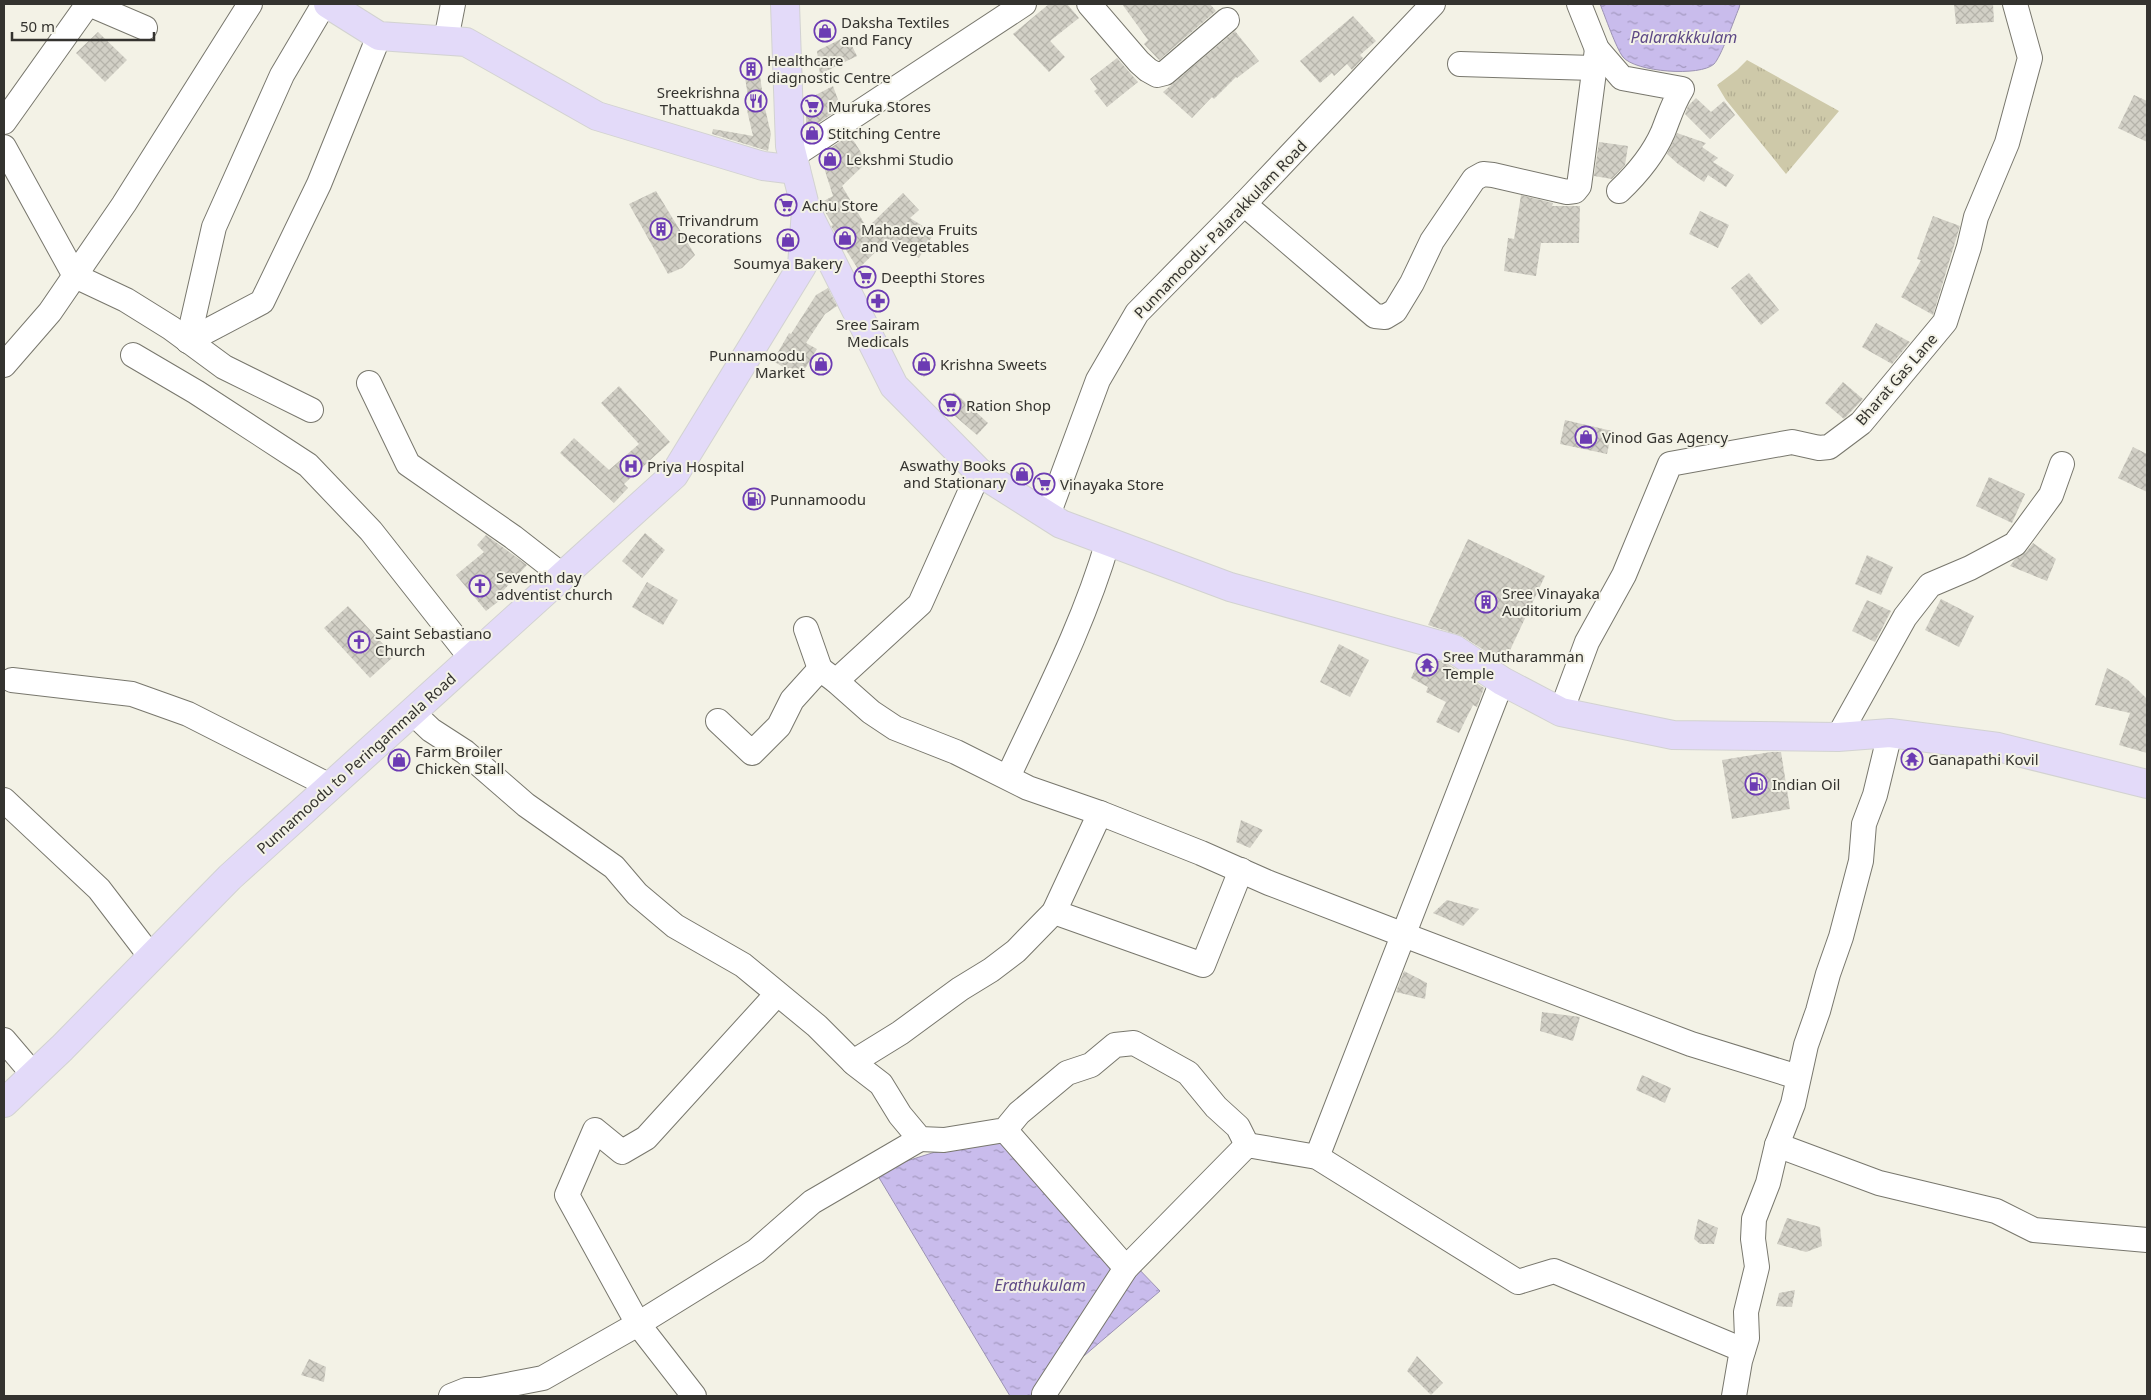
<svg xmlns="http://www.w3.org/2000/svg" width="2151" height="1400" viewBox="0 0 2151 1400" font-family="'Noto Sans',sans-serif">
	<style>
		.grass { fill: url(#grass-tufts) }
		.water { fill: url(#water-ripples); stroke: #9c93b3 }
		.building { fill: url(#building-cross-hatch) }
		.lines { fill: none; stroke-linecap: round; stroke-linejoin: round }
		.minor-casing { stroke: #78776d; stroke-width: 26 }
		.major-casing { stroke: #d2d2d1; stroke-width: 30 }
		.minor { stroke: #fff; stroke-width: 24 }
		.major { stroke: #e3daf9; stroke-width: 28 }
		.labels { text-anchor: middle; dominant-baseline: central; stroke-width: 4; stroke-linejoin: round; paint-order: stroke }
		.poi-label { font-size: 15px; fill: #34332f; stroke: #f3f2e6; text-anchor: start }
		.street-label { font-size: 15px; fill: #34332f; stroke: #f3f2e6 }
		.water-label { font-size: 16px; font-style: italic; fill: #5e4986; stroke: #f3f2e6 }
	</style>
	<defs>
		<pattern id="grass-tufts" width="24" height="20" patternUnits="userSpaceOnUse" patternTransform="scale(1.25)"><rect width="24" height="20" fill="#cec9a9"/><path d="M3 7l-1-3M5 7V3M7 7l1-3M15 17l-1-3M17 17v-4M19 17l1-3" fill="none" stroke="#b2ad92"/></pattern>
		<pattern id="water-ripples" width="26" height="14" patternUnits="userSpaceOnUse" patternTransform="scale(1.25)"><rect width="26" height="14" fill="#c9bcec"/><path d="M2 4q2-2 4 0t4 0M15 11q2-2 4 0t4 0" fill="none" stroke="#a499c0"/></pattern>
		<pattern id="building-cross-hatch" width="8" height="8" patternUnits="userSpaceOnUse" patternTransform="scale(1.25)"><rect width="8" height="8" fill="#d2d0c6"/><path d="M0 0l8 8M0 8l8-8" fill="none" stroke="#b5b3aa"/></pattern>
	</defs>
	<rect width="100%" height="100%" fill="#f3f2e6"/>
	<path class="grass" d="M1747,60L1839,111L1786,174L1726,100L1717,85L1737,70Z"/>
	<g class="water">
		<path d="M1600,4H1740L1739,8C1734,20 1721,57 1714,64C1700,77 1635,72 1623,57C1616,48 1605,16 1600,4Z"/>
		<path d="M1005,1130L1160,1291L1037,1396H1010L875,1171Z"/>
	</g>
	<g class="building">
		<path d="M1049,4H1067L1079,18L1050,41L1065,57L1049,72L1013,34Z"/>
		<path d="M1122,4H1210L1216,11L1159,60L1144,44L1148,40Z"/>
		<path d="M1954,4H1993L1994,22L1956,24Z"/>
		<path d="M1353,16L1376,41L1360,55L1363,58L1352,70L1347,64L1334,76L1332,73L1320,83L1300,61Z"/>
		<path d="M1235,31L1259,61L1237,78L1236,77L1214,99L1212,97L1192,118L1163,92Z"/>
		<path d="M98,32L127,60L105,82L76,53Z"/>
		<path d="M847,36L857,56L820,74L817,51Z"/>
		<path d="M1117,58L1138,82L1107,107L1094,91L1097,89L1090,79Z"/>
		<path d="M758,62L764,104L771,134L768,151L712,134L713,129L753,136L747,110L750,109L743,65Z"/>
		<path d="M833,86L841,108L806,131V100Z"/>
		<path d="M2134,95L2147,101V142L2118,128Z"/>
		<path d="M1696,98L1711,112L1724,101L1735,115L1710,139L1685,114L1688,106Z"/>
		<path d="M1677,133L1706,143L1702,147L1718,158L1713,162L1734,175L1726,187L1708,175L1704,182L1678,164L1667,154Z"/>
		<path d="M850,135L867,162L842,186L867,228L903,193L919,210L910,218L934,233L919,258L889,239L858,269L834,231L831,226L833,225L820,203L833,196L820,155Z"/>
		<path d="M1599,142L1628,146L1625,165L1612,179L1594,176Z"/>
		<path d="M656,191L695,255L682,268L668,274L629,204Z"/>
		<path d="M1521,195L1553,203L1552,206H1580L1579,243H1541L1536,276L1504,271L1508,238L1514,239Z"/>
		<path d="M1700,211L1729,225L1718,248L1689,234Z"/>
		<path d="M1933,216L1960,226L1933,315L1901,297L1921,260L1917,259Z"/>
		<path d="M1749,273L1779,310L1761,325L1731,288Z"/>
		<path d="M828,288L837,306L825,314L806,343L817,349L800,377L773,361L789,333L791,334L816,295Z"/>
		<path d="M1876,323L1910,342L1892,364L1862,347Z"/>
		<path d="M924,352L936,365L924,377L912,363Z"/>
		<path d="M1843,382L1863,399L1844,419L1825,403Z"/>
		<path d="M619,386L670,442L624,484L628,488L614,503L560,453L574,438L609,470L639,444L601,403Z"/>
		<path d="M954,392L988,423L977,435L942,405Z"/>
		<path d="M1565,420L1612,431L1607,454L1560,444Z"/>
		<path d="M2133,447L2147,454V492L2118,478Z"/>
		<path d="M1989,477L2025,494L2012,523L1976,506Z"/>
		<path d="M645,533L665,550L642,578L622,561Z"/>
		<path d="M486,535L527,565L501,593L504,597L486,611L456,575L484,552L477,545Z"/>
		<path d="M1468,539L1545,576L1504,663L1462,636L1428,625Z"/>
		<path d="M2033,543L2056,559L2047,581L2010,566L2015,559L2026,552Z"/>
		<path d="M1867,555L1893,567L1881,595L1855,584Z"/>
		<path d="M647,582L678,600L663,625L632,607Z"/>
		<path d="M1941,599L1974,616L1959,647L1925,630Z"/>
		<path d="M1867,600L1891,611L1875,642L1852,631Z"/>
		<path d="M348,606L394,656L370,678L324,628Z"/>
		<path d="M1339,644L1369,660L1350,697L1320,682Z"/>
		<path d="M1421,656L1447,663L1484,688L1477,707L1473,705L1459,733L1436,722L1446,702L1426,692L1428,687L1411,678Z"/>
		<path d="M2107,668L2128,680L2147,699V753L2119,745L2130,713L2095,705Z"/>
		<path d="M1771,752H1781L1790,809L1732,819L1722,760Z"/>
		<path d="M1241,820L1263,830L1250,848L1236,842Z"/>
		<path d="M1447,900L1479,909L1463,926L1433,913Z"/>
		<path d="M1404,971L1427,983L1425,999L1396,992Z"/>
		<path d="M1542,1012L1580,1017L1573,1041L1540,1031Z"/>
		<path d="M1642,1075L1671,1088L1665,1103L1636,1090Z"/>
		<path d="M1787,1218L1820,1227L1822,1246L1806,1252L1777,1244Z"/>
		<path d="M1698,1219L1718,1228L1714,1244H1700L1694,1239Z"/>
		<path d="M1795,1290L1792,1307L1776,1306L1779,1293Z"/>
		<path d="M1417,1356L1443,1383L1431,1395L1407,1371Z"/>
		<path d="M309,1359L326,1367L324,1382L301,1375Z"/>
	</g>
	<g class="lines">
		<g class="minor-casing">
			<g id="minor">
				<path d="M89,4L145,28"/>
				<path d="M1089,4L1139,62L1148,70L1157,75L1165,73L1227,20"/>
				<path d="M1579,4L1597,49L1622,78L1682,89C1673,103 1669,117 1663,132C1653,155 1637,174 1619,191"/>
				<path d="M446,40L453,4"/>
				<path d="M1460,64L1594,68"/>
				<path d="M4,122L88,4"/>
				<path d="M4,147L75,276L126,300L171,328L224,367L311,410"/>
				<path d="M793,156L1024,4"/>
				<path d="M1244,204L1375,316L1385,317L1395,311L1412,283L1432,241L1474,179L1483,174L1493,175L1567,192L1575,191L1579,186L1597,49"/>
				<path d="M188,341L262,302L319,184L379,36"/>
				<path d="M188,341L214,227L282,75L324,4"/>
				<path d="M133,355L196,392L308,465L371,531L471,658"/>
				<path d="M4,365L50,312L124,204L250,4"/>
				<path d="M369,383L408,464L513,537L563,576"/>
				<path d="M1048,515L1098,380L1137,313L1244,204L1433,4"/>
				<path d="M806,629L820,669"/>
				<path d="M12,680L132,694L188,714L330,786"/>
				<path d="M836,681L920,604L979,472"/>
				<path d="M412,712L431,730L465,752L526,805L614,867L637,894L675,926L743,965L817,1026L855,1064L881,1084L900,1115L920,1139L944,1140L1005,1130L1019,1113L1067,1073L1091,1065L1115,1045L1134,1043L1188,1073L1216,1107L1238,1127L1247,1145"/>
				<path d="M1561,712L1587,642L1624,575L1670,464L1792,442L1819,448L1829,447L1861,423L1945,322L1969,247L1976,217L2007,143L2030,58L2015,4"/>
				<path d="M718,721L752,753L779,726L792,700L820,669L836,681L871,712L895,728L956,752L1028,788L1100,813"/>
				<path d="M1838,737L1905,617L1930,585L1970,568L2015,544L2051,495L2062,464"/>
				<path d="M1008,777C1044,700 1084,624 1108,541"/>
				<path d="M4,800L99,889L151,957"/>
				<path d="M1054,912L1203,965L1241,870"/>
				<path d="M4,1040L33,1074"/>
				<path d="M853,1062L900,1033L960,989L991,970L1016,951L1054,912L1100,813L1201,853L1269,883L1404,935L1691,1044L1798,1077"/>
				<path d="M1005,1130L1126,1268"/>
				<path d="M1777,1145L1879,1183L1996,1211L2034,1230L2147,1240"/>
				<path d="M1317,1157L1502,681"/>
				<path d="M1044,1394L1126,1268L1247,1145L1317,1157L1518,1282L1554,1271L1743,1350"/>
				<path d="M451,1396L466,1390H481L543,1378L638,1324L756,1251L812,1202L920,1139"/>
				<path d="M694,1396L638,1324L567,1195L595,1130L622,1152L646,1138L777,994"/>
				<path d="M1734,1396L1740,1361L1747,1338L1746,1312L1757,1267L1753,1239L1754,1219L1768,1183L1777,1145L1793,1104L1806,1045L1818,1011L1828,974L1841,937L1861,861L1864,824L1875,795L1890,733"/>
			</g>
		</g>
		<g class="major-casing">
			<g id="major">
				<path d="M328,4L379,36L466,42L597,116L763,166L796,170"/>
				<path d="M785,4L790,146L806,210L894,386L979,472L1061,524L1230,587L1454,649L1502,681L1561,712L1673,735L1838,737L1890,733L1998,747L2147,784"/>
				<path d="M4,1103L62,1048L230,877L674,475L802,266L806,210"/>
			</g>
		</g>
		<use href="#minor" class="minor"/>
		<use href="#major" class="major"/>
	</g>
	<defs>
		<g id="shop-ring" transform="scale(1.125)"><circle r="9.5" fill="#f3f2e6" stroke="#6c3bb3" stroke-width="1.5"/><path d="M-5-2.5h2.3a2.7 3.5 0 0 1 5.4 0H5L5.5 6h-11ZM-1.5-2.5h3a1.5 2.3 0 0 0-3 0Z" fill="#6c3bb3"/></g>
		<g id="building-ring" transform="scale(1.125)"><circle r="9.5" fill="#f3f2e6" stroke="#6c3bb3" stroke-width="1.5"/><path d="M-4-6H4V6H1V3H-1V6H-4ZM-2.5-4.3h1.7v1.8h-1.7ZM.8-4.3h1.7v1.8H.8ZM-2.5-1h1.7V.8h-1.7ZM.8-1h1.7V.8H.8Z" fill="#6c3bb3"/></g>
		<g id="restaurant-ring" transform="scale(1.125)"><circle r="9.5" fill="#f3f2e6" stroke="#6c3bb3" stroke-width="1.5"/><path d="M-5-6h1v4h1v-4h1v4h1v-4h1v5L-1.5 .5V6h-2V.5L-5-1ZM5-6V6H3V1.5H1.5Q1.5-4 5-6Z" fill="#6c3bb3"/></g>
		<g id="supermarket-ring" transform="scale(1.125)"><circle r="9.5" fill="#f3f2e6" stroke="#6c3bb3" stroke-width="1.5"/><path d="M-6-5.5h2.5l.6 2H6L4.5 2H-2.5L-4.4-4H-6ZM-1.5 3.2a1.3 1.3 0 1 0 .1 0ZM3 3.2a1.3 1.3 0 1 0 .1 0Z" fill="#6c3bb3"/></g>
		<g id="pharmacy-ring" transform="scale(1.125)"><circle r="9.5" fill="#f3f2e6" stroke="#6c3bb3" stroke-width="1.5"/><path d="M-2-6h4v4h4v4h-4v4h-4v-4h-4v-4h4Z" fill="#6c3bb3"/></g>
		<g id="hospital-ring" transform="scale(1.125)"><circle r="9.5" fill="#f3f2e6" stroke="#6c3bb3" stroke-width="1.5"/><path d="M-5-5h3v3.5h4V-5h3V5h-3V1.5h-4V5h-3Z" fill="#6c3bb3"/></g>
		<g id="fuel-ring" transform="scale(1.125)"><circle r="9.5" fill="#f3f2e6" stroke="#6c3bb3" stroke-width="1.5"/><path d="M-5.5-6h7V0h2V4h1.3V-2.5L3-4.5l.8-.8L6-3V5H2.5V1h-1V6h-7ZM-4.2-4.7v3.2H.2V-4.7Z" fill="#6c3bb3"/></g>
		<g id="church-ring" transform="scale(1.125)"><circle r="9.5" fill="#f3f2e6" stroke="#6c3bb3" stroke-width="1.5"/><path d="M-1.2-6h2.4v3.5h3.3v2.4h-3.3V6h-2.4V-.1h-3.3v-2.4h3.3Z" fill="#6c3bb3"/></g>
		<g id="temple-ring" transform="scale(1.125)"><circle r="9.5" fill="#f3f2e6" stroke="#6c3bb3" stroke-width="1.5"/><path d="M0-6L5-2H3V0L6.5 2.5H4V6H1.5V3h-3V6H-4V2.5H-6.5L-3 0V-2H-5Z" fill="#6c3bb3"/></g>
	</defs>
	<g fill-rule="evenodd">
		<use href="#shop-ring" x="825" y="31"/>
		<use href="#building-ring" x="751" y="69"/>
		<use href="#restaurant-ring" x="756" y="101"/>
		<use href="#supermarket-ring" x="812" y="106"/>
		<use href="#shop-ring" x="812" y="133"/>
		<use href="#shop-ring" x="830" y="159"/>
		<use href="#supermarket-ring" x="786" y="205"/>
		<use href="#building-ring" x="661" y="229"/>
		<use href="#shop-ring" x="845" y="238"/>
		<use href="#shop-ring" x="788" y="240"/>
		<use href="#supermarket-ring" x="865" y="277"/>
		<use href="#pharmacy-ring" x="878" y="301"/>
		<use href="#shop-ring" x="821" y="364"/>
		<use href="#shop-ring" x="924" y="364"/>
		<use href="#supermarket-ring" x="950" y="405"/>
		<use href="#shop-ring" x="1586" y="437"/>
		<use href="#hospital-ring" x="631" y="466"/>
		<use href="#shop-ring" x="1022" y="474"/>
		<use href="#supermarket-ring" x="1044" y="484"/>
		<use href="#fuel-ring" x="754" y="499"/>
		<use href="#church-ring" x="480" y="586"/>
		<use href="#building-ring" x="1486" y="602"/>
		<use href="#church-ring" x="359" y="642"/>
		<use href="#temple-ring" x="1427" y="665"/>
		<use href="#temple-ring" x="1912" y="759"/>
		<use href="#shop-ring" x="399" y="760"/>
		<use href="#fuel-ring" x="1756" y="784"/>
	</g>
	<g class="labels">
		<g class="poi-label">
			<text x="841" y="22">Daksha Textiles<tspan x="841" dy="17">and Fancy</tspan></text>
			<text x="767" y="60">Healthcare<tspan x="767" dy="17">diagnostic Centre</tspan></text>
			<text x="740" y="92" text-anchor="end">Sreekrishna<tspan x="740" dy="17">Thattuakda</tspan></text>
			<text x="828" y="106">Muruka Stores</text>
			<text x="828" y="133">Stitching Centre</text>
			<text x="846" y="159">Lekshmi Studio</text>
			<text x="802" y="205">Achu Store</text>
			<text x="677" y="220">Trivandrum<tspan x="677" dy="17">Decorations</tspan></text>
			<text x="861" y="229">Mahadeva Fruits<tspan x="861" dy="17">and Vegetables</tspan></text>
			<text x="788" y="263" text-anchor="middle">Soumya Bakery</text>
			<text x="881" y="277">Deepthi Stores</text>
			<text x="878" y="324" text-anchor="middle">Sree Sairam<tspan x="878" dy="17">Medicals</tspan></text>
			<text x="805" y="355" text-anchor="end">Punnamoodu<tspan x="805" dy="17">Market</tspan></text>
			<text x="940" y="364">Krishna Sweets</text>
			<text x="966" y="405">Ration Shop</text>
			<text x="1602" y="437">Vinod Gas Agency</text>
			<text x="1006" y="465" text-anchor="end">Aswathy Books<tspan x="1006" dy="17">and Stationary</tspan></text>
			<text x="647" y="466">Priya Hospital</text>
			<text x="1060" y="484">Vinayaka Store</text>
			<text x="770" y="499">Punnamoodu</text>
			<text x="496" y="577">Seventh day<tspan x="496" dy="17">adventist church</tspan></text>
			<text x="1502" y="593">Sree Vinayaka<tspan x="1502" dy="17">Auditorium</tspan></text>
			<text x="375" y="633">Saint Sebastiano<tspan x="375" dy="17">Church</tspan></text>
			<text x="1443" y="656">Sree Mutharamman<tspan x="1443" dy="17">Temple</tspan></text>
			<text x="415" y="751">Farm Broiler<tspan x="415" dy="17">Chicken Stall</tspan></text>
			<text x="1928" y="759">Ganapathi Kovil</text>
			<text x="1772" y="784">Indian Oil</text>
		</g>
		<g class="street-label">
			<text transform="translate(1220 229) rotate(-46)">Punnamoodu- Palarakkulam Road</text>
			<text transform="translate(1896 379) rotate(-49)">Bharat Gas Lane</text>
			<text transform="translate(356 763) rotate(-42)">Punnamoodu to Peringammala Road</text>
		</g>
		<g class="water-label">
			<text x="1684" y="37">Palarakkkulam</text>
			<text x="1040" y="1285">Erathukulam</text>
		</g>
	</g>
	<rect width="2151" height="1400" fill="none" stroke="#34332f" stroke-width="10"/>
	<path d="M12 32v8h142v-8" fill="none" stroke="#34332f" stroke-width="2.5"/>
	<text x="20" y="32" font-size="15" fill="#34332f" stroke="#f3f2e6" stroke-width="4" paint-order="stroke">50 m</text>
</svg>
